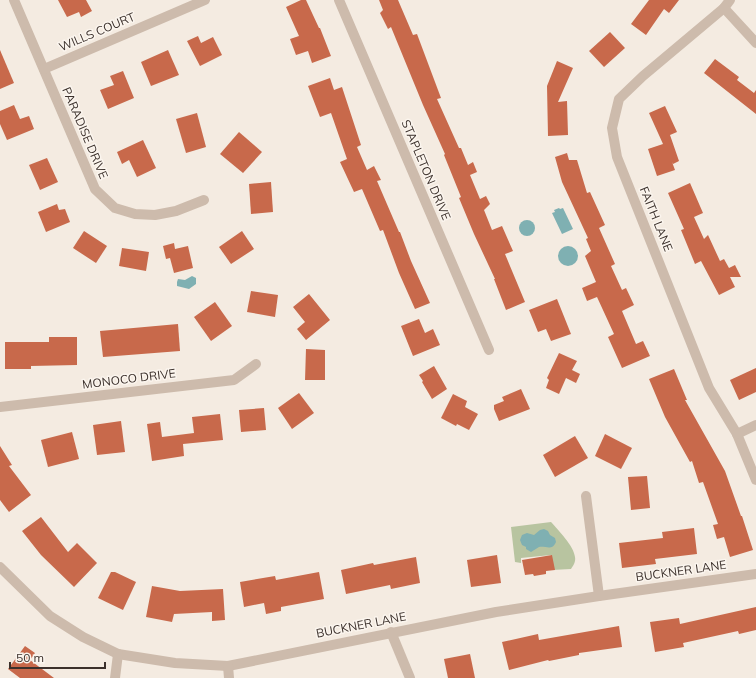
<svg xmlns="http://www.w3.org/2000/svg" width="756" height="678" viewBox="0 0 756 678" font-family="Mulish,sans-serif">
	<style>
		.green { fill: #b8c4a0 }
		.water { fill: #7fb0b2 }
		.building { fill: #c8694b }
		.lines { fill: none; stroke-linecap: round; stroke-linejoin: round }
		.minor { stroke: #cdbbac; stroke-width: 10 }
		.labels { text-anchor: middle; stroke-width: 3; stroke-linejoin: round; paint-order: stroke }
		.street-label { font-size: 12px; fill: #3b302b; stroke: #fbf5ee }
	</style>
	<rect width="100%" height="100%" fill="#f4ebe1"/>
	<path class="green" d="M551 522C558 530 574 546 575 557 576 562 573 566 571 569L552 570 551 555 521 558V563L515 562 511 527Z"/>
	<g class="water">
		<polygon points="559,208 560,209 563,208 573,229 562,234 552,213 555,212 554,210"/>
		<circle cx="527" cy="228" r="8"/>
		<circle cx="568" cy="256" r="10"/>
		<polygon points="192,276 196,278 196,284 189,289 177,286 177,282 178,279 185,280"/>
		<path d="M544 529 548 531 550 535 555 538 556 542C552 551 547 546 539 547L531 552 526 549V547L522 545 520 540 522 535 527 533 534 535 540 530Z"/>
	</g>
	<g class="building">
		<polygon points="58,0 86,0 92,11 81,17 79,12 67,17"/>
		<polygon points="301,0 306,0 319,28 320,28 331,56 312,63 308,51 296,55 290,39 299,36 286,7"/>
		<polygon points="379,0 398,0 413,35 417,34 441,98 437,99 459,148 461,148 468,165 473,162 477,172 470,175 480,199 486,196 490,204 484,210 492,230 502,226 513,251 505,254 525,302 506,310 494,279 495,279 474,234 459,198 461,197 444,155 445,154 423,105 391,27 388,29 380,13 383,10"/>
		<polygon points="649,0 679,0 669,13 664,9 646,35 631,24"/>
		<polygon points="610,32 625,48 604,67 589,51"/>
		<polygon points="198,36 201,43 213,37 222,55 200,66 187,41"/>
		<polygon points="0,50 14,83 0,89"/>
		<polygon points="168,50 179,75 151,86 141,62"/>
		<polygon points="715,59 739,77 737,80 754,93 756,90 756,114 704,73"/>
		<polygon points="557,61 573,68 558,102 567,101 568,135 548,136 547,86"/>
		<polygon points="123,71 134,98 108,109 100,90 114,85 110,76"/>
		<polygon points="330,78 334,90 342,87 361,145 357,147 367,170 374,166 381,180 377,181 399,232 400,232 411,261 430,303 415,309 399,273 383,230 380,231 362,189 354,192 340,162 347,159 331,113 320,117 308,86"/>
		<polygon points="14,105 20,119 29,116 34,129 7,140 0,124 0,111"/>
		<polygon points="665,106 677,132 670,135 679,161 673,164 672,162 675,170 657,176 648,149 663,144 649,113"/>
		<polygon points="197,113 206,147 186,153 176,119"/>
		<polygon points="239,132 262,152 243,173 220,154"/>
		<polygon points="143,140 156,168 137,177 129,160 122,164 117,152"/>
		<polygon points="567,153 569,160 577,160 587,193 590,192 605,225 599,228 615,264 611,266 622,290 626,288 634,305 622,311 636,344 643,341 650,356 622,368 608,337 614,334 597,297 587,301 582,288 596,282 585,256 591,251 586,239 588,238 562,182 555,157"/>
		<polygon points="47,158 58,182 40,190 29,165"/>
		<polygon points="271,182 273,212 251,214 249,184"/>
		<polygon points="690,183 703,213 694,217 704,239 708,235 720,261 724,259 729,268 735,265 741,277 730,277 735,287 719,295 701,261 695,264 681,230 684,229 668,193"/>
		<polygon points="57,204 59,210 65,209 70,222 46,232 38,212"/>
		<polygon points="84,231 107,246 96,263 73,248"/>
		<polygon points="242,231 254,249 231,264 219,247"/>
		<polygon points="174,243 175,249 188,246 193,268 174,273 170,258 166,259 163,246"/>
		<polygon points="122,248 149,252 146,271 119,266"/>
		<polygon points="251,291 278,295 275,317 247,312"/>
		<polygon points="309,294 330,320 306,340 297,329 305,322 293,307"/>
		<polygon points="557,299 571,334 551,341 546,329 538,332 529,310"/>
		<polygon points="215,302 232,326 211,341 194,317"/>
		<polygon points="419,319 425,333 433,329 440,345 413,356 401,326"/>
		<polygon points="178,324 180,351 103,357 100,331"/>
		<polygon points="49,337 77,337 77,365 31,366 31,369 5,369 5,342 49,342"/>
		<polygon points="306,349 325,350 325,380 305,380"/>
		<polygon points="559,353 577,361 572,370 580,374 576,383 566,378 559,394 546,388 549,380 547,378"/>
		<polygon points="434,366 447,389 432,399 422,382 423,381 419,375"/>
		<polygon points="756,368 756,392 739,400 730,380"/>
		<polygon points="674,369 687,400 685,400 725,471 741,516 742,516 753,550 730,557 724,537 717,539 713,525 718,524 703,482 699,483 692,461 690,462 665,417 649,379"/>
		<polygon points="521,389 530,409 499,421 494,409 494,405 504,401 502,397"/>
		<polygon points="299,393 314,413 292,429 278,408"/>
		<polygon points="453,394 467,401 465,407 478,414 469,430 457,424 456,426 441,418"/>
		<polygon points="264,408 266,430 241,432 239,410"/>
		<polygon points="220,414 223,440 183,444 184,456 152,461 147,424 160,422 162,437 194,433 192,417"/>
		<polygon points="121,421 125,452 97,455 93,425"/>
		<polygon points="72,432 79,459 48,467 41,440"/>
		<polygon points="605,434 632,448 621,469 595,456"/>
		<polygon points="575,436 588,458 555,477 543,455"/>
		<polygon points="0,446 12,465 9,466 31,495 9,512 0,500"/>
		<polygon points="647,476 650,508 631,510 628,477"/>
		<polygon points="41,517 68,552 77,543 97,563 74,587 41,555 22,531"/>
		<polygon points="694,528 697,554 655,559 656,564 622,568 619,543 663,538 662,532"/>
		<polygon points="497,555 501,583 471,587 467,560"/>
		<polygon points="552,555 555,570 546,571 546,574 534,576 533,574 525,575 522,560"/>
		<polygon points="416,557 420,583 391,589 390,585 346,594 341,570 373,563 374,565"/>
		<polygon points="111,572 115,572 136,582 123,610 98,598"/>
		<polygon points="319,572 324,599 281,607 281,611 266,614 264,603 244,607 240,582 275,576 276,580"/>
		<polygon points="152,586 180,591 223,589 225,620 212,621 212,612 174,614 172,622 146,617"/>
		<polygon points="756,607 756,630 739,634 738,631 683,643 684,647 655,652 650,622 679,618 680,624"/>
		<polygon points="619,626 622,647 579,653 579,655 549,661 548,660 509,670 502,642 538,634 539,640"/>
		<polygon points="25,646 35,653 30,660 54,678 20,678 8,669"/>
		<polygon points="470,654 475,678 448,678 444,659"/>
	</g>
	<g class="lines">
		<g class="minor">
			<polyline points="14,0 95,189 115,208 135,214 155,215 176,211 204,200"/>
			<polyline points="339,0 489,350"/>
			<polyline points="730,0 724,8 643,76 619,99 612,128 617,157 709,388 737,434 756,480"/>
			<polyline points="724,8 756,43"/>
			<polyline points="44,69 205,0"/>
			<polyline points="0,407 234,380 256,364"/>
			<polyline points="737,434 756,425"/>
			<polyline points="586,496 599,596"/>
			<polyline points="0,567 50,616 83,637 118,654 175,663 228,666 496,612 599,596 756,574"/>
			<polyline points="391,632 410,678"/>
			<polyline points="228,666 229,678"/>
			<polyline points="115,678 118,654"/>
		</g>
	</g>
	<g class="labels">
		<g class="street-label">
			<text transform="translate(97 32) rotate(-23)" y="4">WILLS COURT</text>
			<text transform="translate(85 133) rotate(67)" y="4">PARADISE DRIVE</text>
			<text transform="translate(426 170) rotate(67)" y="4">STAPLETON DRIVE</text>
			<text transform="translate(656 219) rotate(68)" y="4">FAITH LANE</text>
			<text transform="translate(129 379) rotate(-7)" y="4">MONOCO DRIVE</text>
			<text transform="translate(681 571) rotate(-8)" y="4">BUCKNER LANE</text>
			<text transform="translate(361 625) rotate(-11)" y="4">BUCKNER LANE</text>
		</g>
	</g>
	<path d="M10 662v6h95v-6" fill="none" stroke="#3b302b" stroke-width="2"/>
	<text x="16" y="662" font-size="12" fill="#3b302b" stroke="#fbf5ee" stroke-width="3" paint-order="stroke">50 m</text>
</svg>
